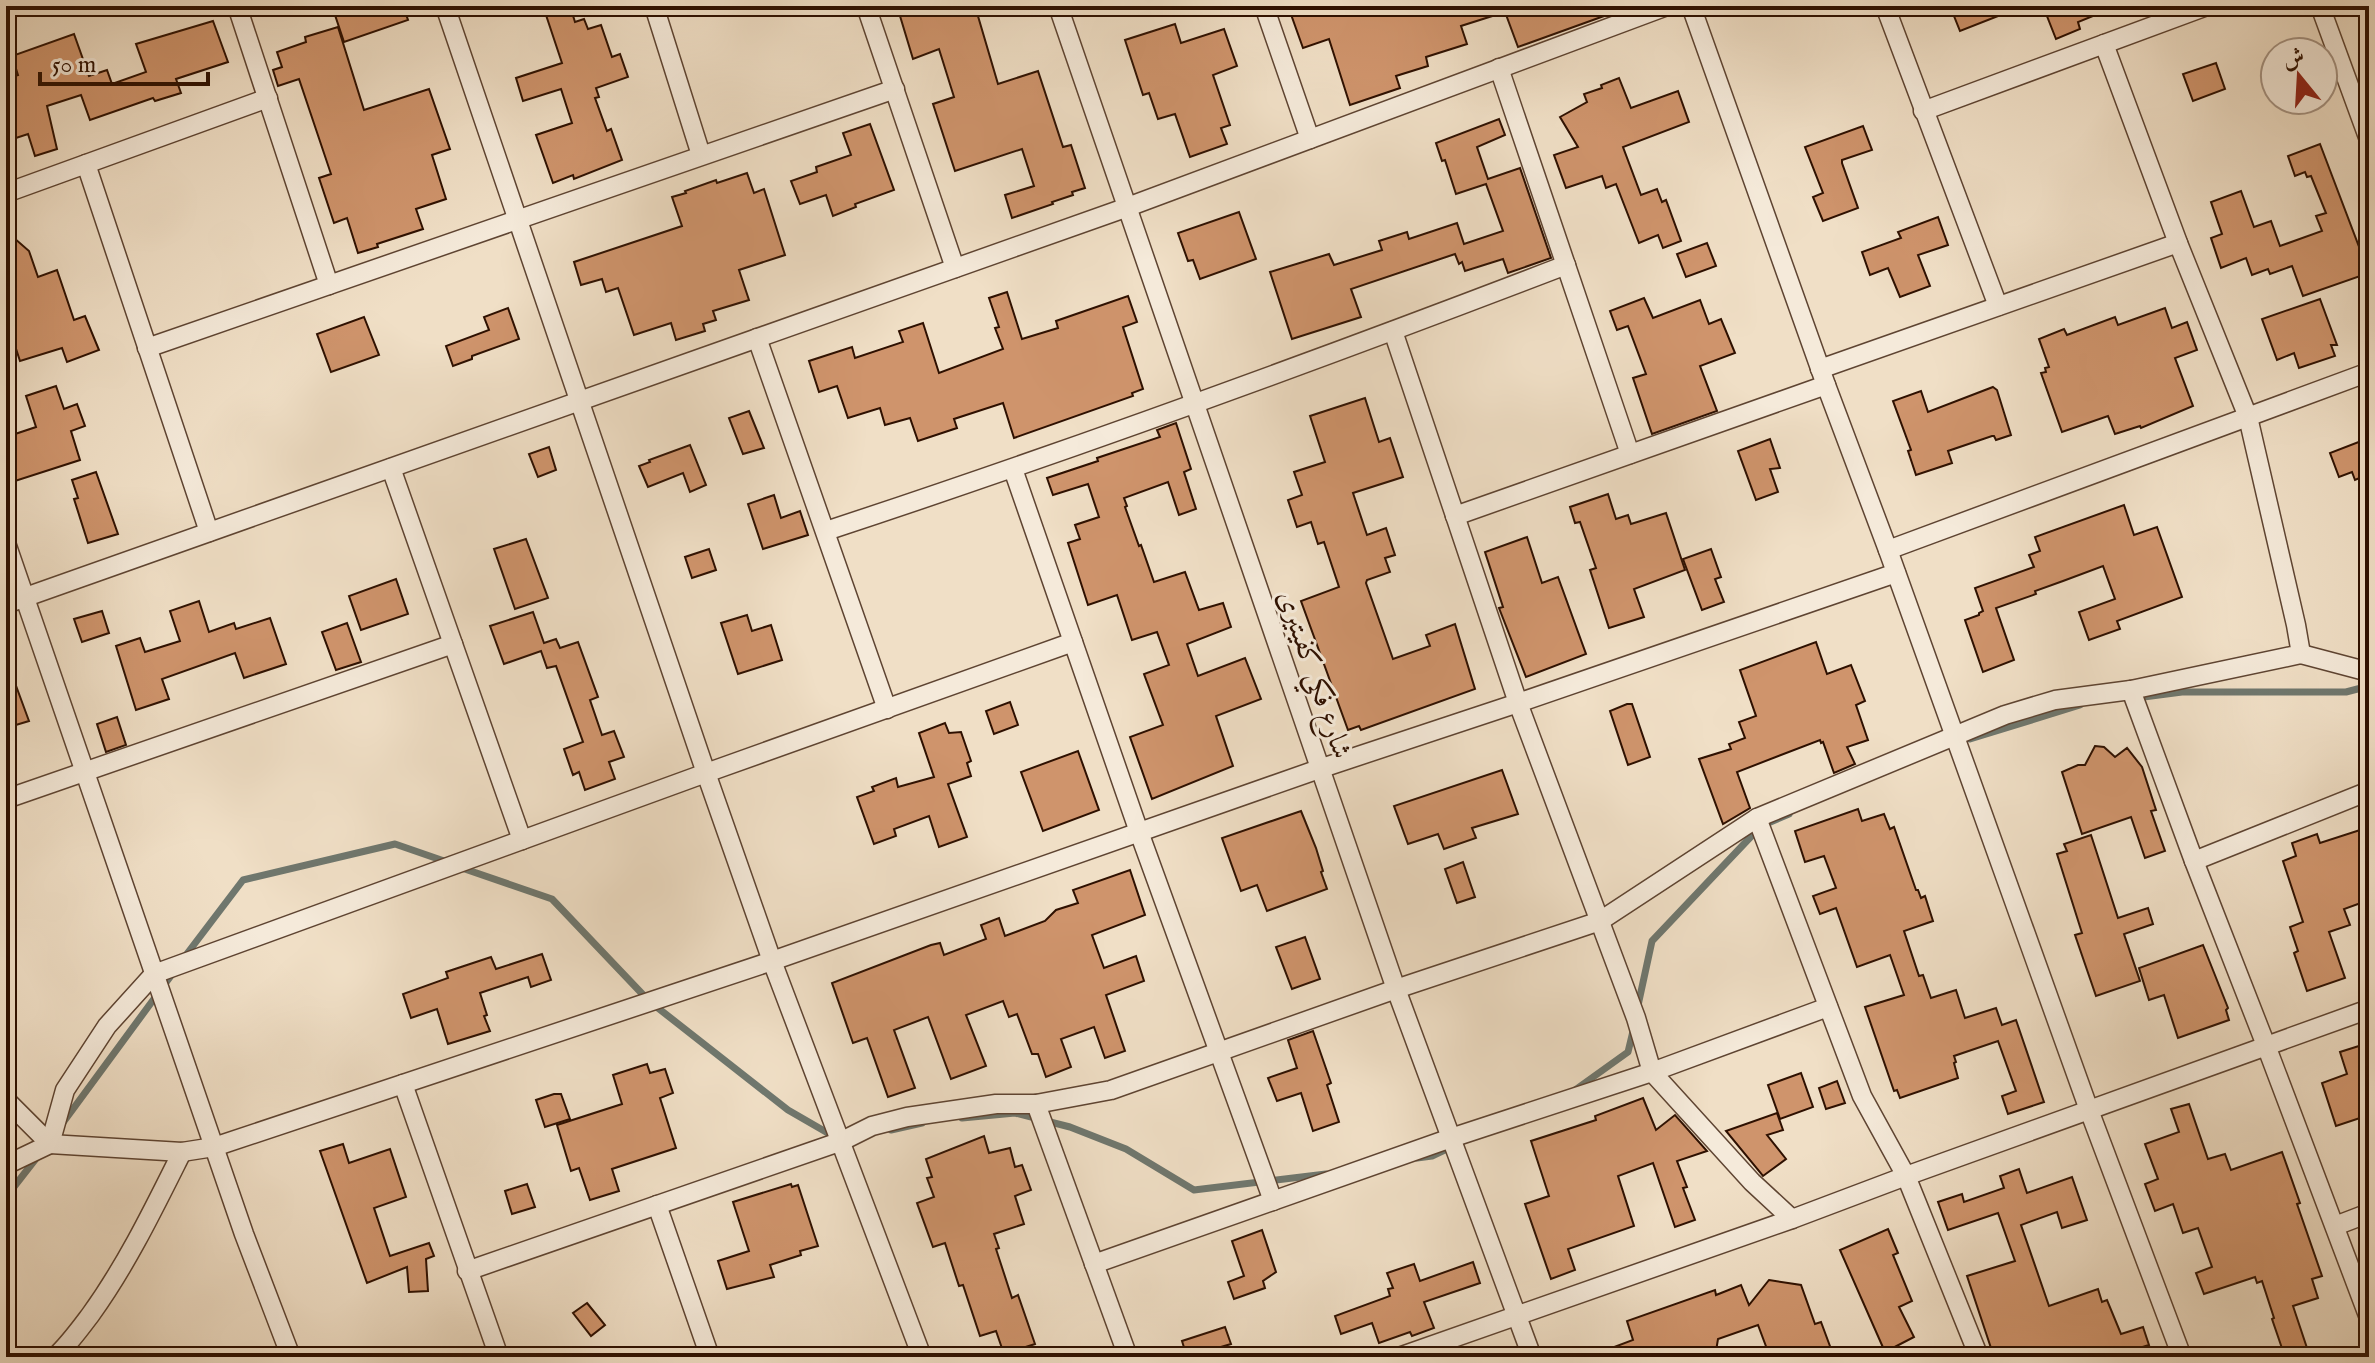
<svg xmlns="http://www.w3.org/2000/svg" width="2375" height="1363" viewBox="0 0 2375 1363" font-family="'IM FELL English',Amiri,serif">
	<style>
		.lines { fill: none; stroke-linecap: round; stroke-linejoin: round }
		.stream { stroke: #6f776e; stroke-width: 7 }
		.building { fill: #cf946c; stroke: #2e1000; stroke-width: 2 }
		.minor-casing { stroke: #5e4432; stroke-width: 21 }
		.minor { stroke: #f5eada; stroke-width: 18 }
		.labels { text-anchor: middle; stroke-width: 6; stroke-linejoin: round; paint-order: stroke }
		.street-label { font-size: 28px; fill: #2e1000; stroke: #f5eada }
	</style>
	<rect width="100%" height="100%" fill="#f0dfc6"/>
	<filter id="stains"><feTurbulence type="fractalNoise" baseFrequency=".0025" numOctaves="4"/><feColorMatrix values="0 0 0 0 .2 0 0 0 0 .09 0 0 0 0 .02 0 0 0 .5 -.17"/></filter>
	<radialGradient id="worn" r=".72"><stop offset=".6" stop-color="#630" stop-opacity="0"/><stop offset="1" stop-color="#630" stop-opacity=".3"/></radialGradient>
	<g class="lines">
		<g class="stream">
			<polyline points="2136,698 2182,692 2346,692 2369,686"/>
			<polyline points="1970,739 2080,705"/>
			<polyline points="459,867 552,899 649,1001 788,1110 833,1136"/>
			<polyline points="183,959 243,880 395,844 447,862"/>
			<polyline points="1637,1010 1652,941 1761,826 1789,814"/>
			<polyline points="1575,1090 1628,1052 1634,1027"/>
			<polyline points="962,1118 1015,1113 1070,1127 1126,1149 1194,1190 1326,1174"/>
			<polyline points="62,1124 173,973"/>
			<polyline points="891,1130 922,1123"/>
			<polyline points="1417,1158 1432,1156 1451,1147"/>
			<polyline points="6,1197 38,1156"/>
		</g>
	</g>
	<g class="building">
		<polygon points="332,6 403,6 408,20 344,42"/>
		<polygon points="543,6 570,6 575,22 584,19 588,29 601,25 612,57 620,54 628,77 596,88 599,97 595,98 607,131 611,129 622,160 574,179 573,175 553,183 536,135 572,123 561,89 523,101 516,78 562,63"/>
		<polygon points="897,6 975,6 998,84 1038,71 1063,147 1071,145 1085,188 1072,192 1073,195 1052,202 1053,204 1012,218 1005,195 1034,186 1022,149 955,171 933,104 954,97 939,49 913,59"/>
		<polygon points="1288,6 1629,6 1629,7 1518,47 1505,12 1461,26 1467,44 1426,57 1428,66 1396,76 1400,88 1350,105 1329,39 1303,48"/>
		<polygon points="1950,6 2021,6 2021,7 1960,31"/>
		<polygon points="2043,6 2115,6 2115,7 2078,22 2080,29 2056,39"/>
		<polygon points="213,21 228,62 176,79 181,93 155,101 153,98 90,120 81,95 47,106 57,149 35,156 28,134 16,138 6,107 6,95 13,93 8,78 18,75 12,56 74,34 89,76 107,70 112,84 146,72 136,44"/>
		<polygon points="1175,24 1181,43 1224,29 1237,66 1213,75 1230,125 1221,128 1227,144 1190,157 1175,114 1158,119 1149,93 1143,95 1125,40"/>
		<polygon points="338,27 364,110 429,89 450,149 432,155 446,199 416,209 423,229 377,244 378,247 358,253 347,218 334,223 319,178 331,174 299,79 278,86 273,70 282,67 277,52 306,42 305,37"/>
		<polygon points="2216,63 2225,89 2193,101 2183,74"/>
		<polygon points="1619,78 1631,108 1678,91 1689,122 1623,147 1641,195 1657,189 1662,202 1666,200 1681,241 1663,248 1658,235 1639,243 1616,184 1606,188 1602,176 1566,188 1554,155 1578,147 1560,117 1587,102 1584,94 1602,88 1601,85"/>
		<polygon points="1499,119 1505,135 1477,147 1488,179 1520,168 1551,258 1508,273 1503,259 1465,271 1462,262 1459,264 1455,254 1351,289 1361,317 1292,339 1270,272 1329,254 1334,265 1382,250 1379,241 1407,232 1409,239 1457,223 1464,244 1503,231 1486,184 1456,194 1445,160 1442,161 1436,143"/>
		<polygon points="870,124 894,190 855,204 856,207 833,216 826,195 800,204 791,181 817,172 816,167 851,155 843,133"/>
		<polygon points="1863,126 1872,150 1842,160 1842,163 1858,208 1823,221 1813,197 1823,193 1805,147"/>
		<polygon points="2320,144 2369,273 2303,296 2292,266 2270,274 2268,269 2252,275 2246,258 2221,268 2211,238 2222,234 2211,202 2241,191 2254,227 2271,221 2280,246 2322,231 2316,216 2326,213 2311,176 2307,177 2305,172 2295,176 2288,156"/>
		<polygon points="747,173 754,193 764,189 785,255 739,270 749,300 713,311 716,320 703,324 705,331 676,340 671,323 634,335 618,288 606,292 602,279 581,285 574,262 682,226 672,197 686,193 685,191 716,180 717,183"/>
		<polygon points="1239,212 1256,259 1200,279 1193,260 1188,261 1178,233"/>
		<polygon points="1938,217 1948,245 1918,255 1930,286 1900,297 1888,268 1870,275 1862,252 1901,238 1898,232"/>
		<polygon points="6,231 29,251 38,277 57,270 74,320 85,316 99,350 67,362 62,348 20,361 6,318"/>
		<polygon points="1707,243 1716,266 1686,277 1677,254"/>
		<polygon points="1007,292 1022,339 1058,328 1056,321 1128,296 1137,322 1123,327 1143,389 1132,393 1133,396 1014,438 1003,403 954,419 957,428 918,441 910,418 885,425 880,408 848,418 837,386 819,392 809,361 852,347 855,358 903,342 899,331 923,323 939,373 1003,349 995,328 999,327 989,298"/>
		<polygon points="1644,298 1653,318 1700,300 1709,324 1721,319 1735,353 1700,366 1717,411 1652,434 1633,378 1646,374 1628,326 1617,330 1610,311"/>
		<polygon points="2320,299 2337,345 2331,345 2335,356 2299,368 2294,353 2277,360 2262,319"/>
		<polygon points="508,308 519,339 472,356 472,359 453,366 446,346 489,330 484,317"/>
		<polygon points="2165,308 2172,328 2187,322 2197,350 2175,358 2193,406 2141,428 2140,426 2115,434 2108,416 2062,432 2041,373 2046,372 2045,368 2049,367 2039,339 2064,329 2067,335 2115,317 2118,325"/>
		<polygon points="364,317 379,355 331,372 317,334"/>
		<polygon points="56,386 64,409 77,404 85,426 71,431 80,460 15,481 6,449 6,437 36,427 26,396"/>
		<polygon points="1993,387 1997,390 2011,435 1996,440 1994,436 1992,436 1948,451 1952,463 1916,475 1908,451 1911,450 1893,401 1921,391 1928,412"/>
		<polygon points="1365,398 1379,442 1390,438 1403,477 1353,493 1367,535 1386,528 1395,555 1385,558 1390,572 1367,580 1366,583 1393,659 1430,646 1426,635 1455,624 1475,689 1361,730 1359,726 1348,730 1301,601 1339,587 1324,542 1318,544 1311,522 1297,527 1288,500 1302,495 1294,472 1325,462 1310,416"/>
		<polygon points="749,411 764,448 743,454 729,418"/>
		<polygon points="1176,423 1191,469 1184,472 1196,509 1179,515 1168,482 1124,498 1127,506 1125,507 1139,546 1141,545 1154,582 1185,572 1199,610 1223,603 1231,627 1187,644 1198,676 1245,658 1261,699 1216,716 1233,766 1152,799 1130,737 1163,725 1144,674 1169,665 1157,632 1132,640 1117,595 1088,605 1068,543 1080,539 1075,525 1099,517 1088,484 1053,495 1047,478 1098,461 1097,458 1160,437 1157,430"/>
		<polygon points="2369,438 2369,474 2355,480 2352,472 2339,477 2330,453"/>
		<polygon points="1770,439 1780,468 1770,469 1778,492 1756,500 1738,451"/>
		<polygon points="690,445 706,485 690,492 683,473 648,487 639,466 650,462 649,460"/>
		<polygon points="549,447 556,470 538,477 529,454"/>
		<polygon points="96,472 118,534 88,543 74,499 78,498 72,480"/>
		<polygon points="1608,494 1616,519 1628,515 1631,524 1666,513 1685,570 1634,589 1644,617 1609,628 1590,570 1596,568 1580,522 1575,523 1570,507"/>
		<polygon points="774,495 781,518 800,511 808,535 763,549 748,504"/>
		<polygon points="2124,505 2134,535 2157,527 2182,597 2117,621 2120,629 2089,640 2079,612 2115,599 2103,566 2063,581 2035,591 2036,594 1996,608 2014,660 1983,672 1965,620 1979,615 1979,613 1983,611 1975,588 2034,567 2029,555 2040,551 2035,537"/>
		<polygon points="1527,537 1542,583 1558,577 1586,654 1526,677 1499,608 1503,607 1485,552"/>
		<polygon points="526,539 548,598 515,609 494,549"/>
		<polygon points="709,549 716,570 692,578 685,557"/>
		<polygon points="1711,549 1721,577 1715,579 1724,602 1702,610 1683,559"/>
		<polygon points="396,579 408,614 361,630 349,596"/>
		<polygon points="199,601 209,632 234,623 236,629 270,618 286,664 244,678 235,653 162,679 169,699 136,710 116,646 140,638 145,652 180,641 170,611"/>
		<polygon points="102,611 109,633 82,642 74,619"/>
		<polygon points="533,612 544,643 556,639 560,648 578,642 598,697 590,700 602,735 614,731 624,757 609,762 615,779 585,790 579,772 573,775 564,749 583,742 556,666 547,668 541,651 504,664 490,626"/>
		<polygon points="747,615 752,631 771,625 782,660 738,674 721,623"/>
		<polygon points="347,623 361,662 336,670 322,632"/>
		<polygon points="1816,642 1827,674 1851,665 1865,701 1856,705 1868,740 1847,747 1855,764 1834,773 1823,742 1821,743 1820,740 1737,772 1750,808 1723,824 1699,759 1731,749 1729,744 1745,738 1739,722 1756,716 1740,670"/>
		<polygon points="6,664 8,664 29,721 6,728"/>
		<polygon points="1010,702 1018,725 994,734 986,711"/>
		<polygon points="1627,704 1632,704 1650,757 1628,765 1610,711"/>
		<polygon points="117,717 126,745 106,752 97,724"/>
		<polygon points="945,723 949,733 961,732 971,761 967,763 971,776 948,784 967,837 939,847 929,816 894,829 896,836 874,844 857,797 874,791 872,787 896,778 898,787 934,777 919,733"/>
		<polygon points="2095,746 2104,747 2115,757 2127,748 2142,767 2156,810 2151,811 2165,851 2145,858 2131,817 2082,834 2062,772 2078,765 2085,765"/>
		<polygon points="1078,751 1099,810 1043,831 1021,772"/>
		<polygon points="1502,770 1518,814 1472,828 1476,838 1444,849 1438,834 1408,844 1394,806"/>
		<polygon points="1858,809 1862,821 1884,814 1890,829 1894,827 1916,890 1918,890 1921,898 1925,896 1933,921 1904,931 1919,976 1923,975 1931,998 1956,990 1965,1018 1996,1008 2002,1025 2016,1020 2044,1102 2008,1114 2002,1096 2016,1091 1998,1041 1954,1056 1956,1062 1954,1063 1958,1078 1900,1098 1897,1090 1894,1091 1865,1007 1904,995 1890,955 1857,967 1836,908 1820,914 1813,896 1836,888 1824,856 1805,862 1795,831"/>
		<polygon points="1301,811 1316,848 1323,871 1321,872 1327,889 1267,911 1257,885 1241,891 1222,838"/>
		<polygon points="2360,830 2369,857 2369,900 2344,909 2350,925 2329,932 2345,978 2307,991 2294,953 2298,951 2290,927 2303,922 2283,861 2296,856 2292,843 2317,834 2320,843"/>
		<polygon points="2091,835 2118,918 2148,908 2153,924 2124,934 2140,981 2096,996 2075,935 2082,933 2057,854 2067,851 2064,844"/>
		<polygon points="1463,862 1475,897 1457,903 1445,869"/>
		<polygon points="1130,870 1145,915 1092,935 1104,968 1136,956 1144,981 1106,995 1125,1051 1105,1058 1094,1027 1061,1039 1071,1067 1046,1077 1038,1054 1032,1054 1017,1014 1009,1017 1003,1001 966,1015 986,1066 951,1079 928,1017 894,1030 915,1088 888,1097 867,1038 853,1043 832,983 931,945 940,943 944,955 986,939 981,925 999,918 1005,936 1045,921 1056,910 1078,903 1073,890"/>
		<polygon points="1305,937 1320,979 1292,989 1276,947"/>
		<polygon points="2203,945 2228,1008 2226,1010 2229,1020 2178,1038 2164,995 2149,1000 2139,968"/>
		<polygon points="542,954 551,980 531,987 528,977 480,993 487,1015 484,1016 490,1031 448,1044 437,1009 411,1018 403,994 448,978 446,972 491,957 496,969"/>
		<polygon points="1313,1031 1331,1083 1327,1085 1339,1122 1313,1131 1301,1093 1277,1101 1268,1078 1297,1068 1288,1040"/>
		<polygon points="2362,1045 2369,1064 2369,1115 2336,1126 2322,1083 2347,1074 2340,1052"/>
		<polygon points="647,1064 650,1073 665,1069 673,1093 660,1098 676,1148 612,1169 619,1191 590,1200 579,1168 571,1171 557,1125 622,1104 613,1075"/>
		<polygon points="1801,1073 1813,1107 1780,1119 1768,1085"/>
		<polygon points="1837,1081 1845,1103 1826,1109 1819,1088"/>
		<polygon points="554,1094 561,1094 570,1119 545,1127 536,1100"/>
		<polygon points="1643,1098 1656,1130 1675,1115 1707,1151 1677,1161 1687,1187 1683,1188 1695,1220 1675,1227 1653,1163 1618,1176 1634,1226 1568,1249 1575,1270 1551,1279 1525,1204 1549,1196 1531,1141 1596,1120 1595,1116"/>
		<polygon points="2189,1104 2208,1159 2225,1154 2231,1170 2282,1152 2300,1203 2297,1204 2322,1276 2312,1279 2318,1298 2293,1306 2310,1357 2285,1357 2272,1319 2274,1318 2262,1281 2257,1283 2255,1277 2204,1294 2196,1273 2212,1267 2198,1228 2183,1233 2173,1204 2155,1211 2145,1184 2158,1179 2145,1144 2179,1132 2171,1109"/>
		<polygon points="1777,1113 1783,1130 1767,1135 1786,1159 1763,1176 1726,1131"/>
		<polygon points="984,1136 989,1153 1010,1148 1015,1167 1022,1165 1031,1190 1015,1196 1024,1224 994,1234 999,1248 996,1249 1012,1298 1018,1295 1035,1344 1004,1354 996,1331 980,1336 963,1285 959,1286 945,1243 933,1247 917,1203 934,1197 927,1178 932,1177 926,1159"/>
		<polygon points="343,1144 349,1163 390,1149 406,1197 374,1208 390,1256 429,1243 434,1256 426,1259 428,1291 409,1292 407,1267 367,1283 320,1151"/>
		<polygon points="2019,1169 2027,1193 2072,1177 2087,1220 2062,1228 2057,1212 2021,1225 2049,1306 2098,1289 2102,1302 2107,1300 2121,1334 2143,1327 2149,1345 2110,1357 1994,1357 1967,1276 2015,1261 1998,1213 1948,1230 1938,1202 1962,1194 1964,1202 2004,1188 2000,1176"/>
		<polygon points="527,1184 535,1207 512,1214 505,1191"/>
		<polygon points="791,1184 792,1187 798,1185 818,1246 800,1251 801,1255 770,1265 774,1277 727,1289 718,1261 749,1251 733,1202"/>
		<polygon points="1888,1229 1898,1253 1893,1255 1912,1301 1899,1307 1914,1337 1885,1352 1840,1250"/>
		<polygon points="1262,1230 1276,1272 1263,1281 1265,1288 1234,1299 1228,1282 1244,1276 1232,1241"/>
		<polygon points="1473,1262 1480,1283 1424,1302 1434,1328 1412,1336 1410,1332 1379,1343 1372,1323 1341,1334 1335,1316 1390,1296 1388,1289 1393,1288 1387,1273 1414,1264 1420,1281"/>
		<polygon points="1769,1280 1801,1285 1815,1324 1821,1322 1834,1357 1770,1357 1758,1325 1718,1339 1715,1357 1593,1357 1593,1355 1633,1340 1627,1321 1715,1290 1716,1295 1741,1285 1749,1305"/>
		<polygon points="587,1303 605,1325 591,1336 573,1313"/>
		<polygon points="1225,1327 1231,1344 1187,1357 1182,1341"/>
	</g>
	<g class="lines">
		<g class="minor-casing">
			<g id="minor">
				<polyline points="237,6 329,285"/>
				<polyline points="445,6 706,773 772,961 922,1357"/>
				<polyline points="654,6 701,155"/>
				<polyline points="866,6 955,268"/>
				<polyline points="1058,6 1396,989 1532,1357"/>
				<polyline points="1264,6 1310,139"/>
				<polyline points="1691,6 1826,385 1888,550 2089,1110 2182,1357"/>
				<polyline points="1885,6 1998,306"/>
				<polyline points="2320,6 2369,140"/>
				<polyline points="1499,68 1630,454"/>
				<polyline points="1923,111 2207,6"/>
				<polyline points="86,164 209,532"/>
				<polyline points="6,193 268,98"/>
				<polyline points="1393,331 1518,703 1636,1018 1652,1072 1752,1182 1792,1219"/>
				<polyline points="757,338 887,709"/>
				<polyline points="147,348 895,89"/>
				<polyline points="1820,369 2178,243"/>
				<polyline points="391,468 522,840"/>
				<polyline points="1013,469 1139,832 1273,1201"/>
				<polyline points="1455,516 1826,385"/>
				<path d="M826 531C1075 449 1321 359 1566 265"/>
				<polyline points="6,543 244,1234 291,1357"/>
				<polyline points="1888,550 2369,372"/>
				<polyline points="6,604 1125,208 1667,6"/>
				<polyline points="2301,654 2369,672"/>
				<polyline points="2131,690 2194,861 2267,1048 2369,1318"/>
				<polyline points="6,799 453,644"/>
				<polyline points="1757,818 1862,1096 1906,1176 1979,1357"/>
				<polyline points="2194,861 2369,791"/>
				<polyline points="403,1084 499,1357"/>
				<polyline points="6,1100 50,1144 182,1152 214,1147 772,961 1319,769 1518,703 1896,573"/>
				<polyline points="1036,1104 1128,1357"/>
				<polyline points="6,1165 50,1144 65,1090 107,1026 154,974 706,773 1073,642"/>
				<polyline points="657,1205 710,1357"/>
				<polyline points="2335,1226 2369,1213"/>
				<polyline points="1094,1264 1451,1138 1652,1072 1828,1007"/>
				<polyline points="467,1271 842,1141 872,1126 907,1117 996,1104 1036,1104 1111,1090 1396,989 1600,921 1757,818 2005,715 2055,700 2131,690 2301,654 2296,625 2248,417 2178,243 2104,44"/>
				<path d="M55 1357C69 1344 79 1330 91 1314 127 1264 154 1208 182 1152"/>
				<polyline points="1399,1357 1792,1219 1906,1176 2369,1009"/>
			</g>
		</g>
		<use href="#minor" class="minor"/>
	</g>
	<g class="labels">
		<g class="street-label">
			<text transform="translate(1316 674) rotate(71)" y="10">شارع فكي كفيتيرى</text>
		</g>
	</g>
	<rect width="2375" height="1363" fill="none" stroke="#f0dfc6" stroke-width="32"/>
	<rect x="8" y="8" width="2359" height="1347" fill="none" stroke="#2e1000" stroke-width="4"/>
	<rect x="16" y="16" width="2343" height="1331" fill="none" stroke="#2e1000" stroke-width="2"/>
	<g transform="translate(2299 76) rotate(342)"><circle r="38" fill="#f5eada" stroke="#a59383" stroke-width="2"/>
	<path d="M0-6L14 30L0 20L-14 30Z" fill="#8f2418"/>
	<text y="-12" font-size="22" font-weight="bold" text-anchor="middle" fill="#2e1000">ش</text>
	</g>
	<path d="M40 72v12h168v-12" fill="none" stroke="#2e1000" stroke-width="4"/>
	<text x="52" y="72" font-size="24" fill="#2e1000" stroke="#f5eada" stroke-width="6" paint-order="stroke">50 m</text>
	<rect width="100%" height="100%" filter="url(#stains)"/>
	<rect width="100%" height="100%" fill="url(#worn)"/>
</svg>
